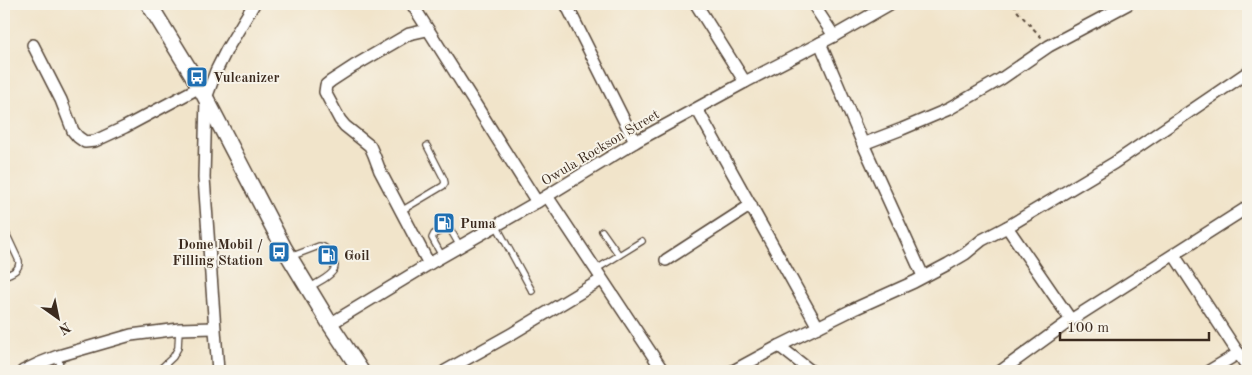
<svg xmlns="http://www.w3.org/2000/svg" width="1252" height="375" viewBox="0 0 1252 375" font-family="'Old Standard TT',serif">
	<style>
		.lines { fill: none; stroke-linecap: round; stroke-linejoin: round }
		.service-casing { stroke: #564638; stroke-width: 8 }
		.minor-casing { stroke: #564638; stroke-width: 14 }
		.secondary-casing { stroke: #564638; stroke-width: 18 }
		.path { stroke: #564638; stroke-width: 2; stroke-dasharray: 4 4; stroke-linecap: butt }
		.service { stroke: #fff; stroke-width: 5.5 }
		.minor { stroke: #fff; stroke-width: 11 }
		.secondary { stroke: #fff; stroke-width: 15 }
		.labels { text-anchor: middle; stroke-width: 4; stroke-linejoin: round; paint-order: stroke }
		.poi-label { font-size: 14px; font-weight: bold; fill: #3b2a1e; stroke: #f7f3e8; text-anchor: start }
		.street-label { font-size: 14px; fill: #3b2a1e; stroke: #f7f3e8 }
	</style>
	<rect width="100%" height="100%" fill="#f7f3e8"/>
	<filter id="ink" filterUnits="userSpaceOnUse"><feTurbulence type="fractalNoise" baseFrequency=".02" numOctaves="2"/><feDisplacementMap in="SourceGraphic" scale="10" xChannelSelector="R" yChannelSelector="G"/><feConvolveMatrix kernelMatrix="1 2 1 2 8 2 1 2 1" color-interpolation-filters="sRGB"/></filter>
	<filter id="wash" filterUnits="userSpaceOnUse"><feTurbulence type="fractalNoise" baseFrequency=".0096" numOctaves="4" result="noise"/><feDisplacementMap in="SourceGraphic" scale="20" xChannelSelector="R" yChannelSelector="G"/><feGaussianBlur stdDeviation="1.12" result="paint"/><feColorMatrix in="noise" values="0 0 0 0 0 0 0 0 0 0 0 0 0 0 0 0 0 1.4 0 .05"/><feComposite in="paint" operator="in"/></filter>
	<g filter="url(#wash)">
		<rect width="100%" height="100%" fill="#f1e4ca"/>
	</g>
	<g filter="url(#ink)">
		<g class="lines">
			<g class="service-casing">
				<g id="service">
					<polyline points="401,211 443,186 445,183 444,179 427,146"/>
					<polyline points="496,225 532,291"/>
					<path d="M4 229 19 261C20 271 11 273 4 276"/>
					<polyline points="602,231 619,255"/>
					<polyline points="442,256 432,238 434,234 447,228 450,229 460,246"/>
					<path d="M290 257 319 246C326 246 327 250 330 255 332 258 335 262 335 266 335 275 315 284 308 288"/>
					<polyline points="595,270 642,241"/>
					<polyline points="58,356 61,371"/>
					<polyline points="158,371 173,357 178,348 179,329"/>
				</g>
			</g>
			<g class="minor-casing">
				<g id="minor">
					<polyline points="412,4 537,202"/>
					<polyline points="566,4 635,142"/>
					<polyline points="696,4 745,82"/>
					<polyline points="813,4 834,36"/>
					<polyline points="427,30 409,34 354,66 331,81 326,85 325,92 340,120 345,126 370,146 374,155 380,171 429,264"/>
					<polyline points="820,43 863,144 923,276"/>
					<polyline points="33,45 61,100 73,131 78,137 85,142 95,141 125,127 200,87"/>
					<polyline points="697,109 818,327"/>
					<polyline points="863,144 902,129 949,109 1001,79 1049,46 1128,4"/>
					<polyline points="547,196 663,371"/>
					<polyline points="1007,227 1071,320"/>
					<polyline points="1174,255 1248,368"/>
					<polyline points="666,260 751,205"/>
					<polyline points="330,324 429,264 537,202 635,142 745,82 834,36 890,4"/>
					<polyline points="779,346 811,371"/>
					<polyline points="23,371 40,363 58,356 131,335 179,329 214,328"/>
					<polyline points="218,371 204,178 206,98 216,71 227,49 254,4"/>
					<polyline points="445,371 513,333 601,280"/>
					<polyline points="733,371 779,346 854,309 914,282 948,264 965,254 982,240 1007,227 1114,163 1248,72"/>
					<polyline points="1001,371 1071,320 1248,207"/>
					<polyline points="1209,371 1239,353"/>
				</g>
			</g>
			<g class="secondary-casing">
				<polyline id="secondary" points="149,4 200,87 284,248 330,324 361,371"/>
			</g>
			<polyline class="path" points="1013,4 1018,12 1042,38"/>
			<use href="#service" class="service"/>
			<use href="#minor" class="minor"/>
			<use href="#secondary" class="secondary"/>
		</g>
	</g>
	<defs>
		<g id="bus-square" transform="scale(1.125)"><rect x="-9" y="-9" width="18" height="18" rx="4" fill="#1f6fb2" stroke="#f7f3e8"/><path d="M-5-6H5V4H4V6H2V4H-2V6H-4V4H-5ZM-3.5-4V0h7V-4ZM-3.5 1.2v1.5H-2V1.2ZM2 1.2v1.5H3.5V1.2Z" fill="#fff"/></g>
		<g id="fuel-square" transform="scale(1.125)"><rect x="-9" y="-9" width="18" height="18" rx="4" fill="#1f6fb2" stroke="#f7f3e8"/><path d="M-5.5-6h7V0h2V4h1.3V-2.5L3-4.5l.8-.8L6-3V5H2.5V1h-1V6h-7ZM-4.2-4.7v3.2H.2V-4.7Z" fill="#fff"/></g>
	</defs>
	<g fill-rule="evenodd">
		<use href="#bus-square" x="197" y="77"/>
		<use href="#fuel-square" x="444" y="223"/>
		<use href="#bus-square" x="279" y="252"/>
		<use href="#fuel-square" x="328" y="255"/>
	</g>
	<g class="labels">
		<g class="poi-label">
			<text x="213" y="82">Vulcanizer</text>
			<text x="460" y="228">Puma</text>
			<text x="263" y="249" text-anchor="end">Dome Mobil /<tspan x="263" dy="16">Filling Station</tspan></text>
			<text x="344" y="260">Goil</text>
		</g>
		<g class="street-label">
			<text transform="translate(600 147) rotate(-31)" y="5">Owula Rockson Street</text>
		</g>
	</g>
	<rect width="1252" height="375" fill="none" stroke="#f7f3e8" stroke-width="20"/>
	<g transform="translate(58 318) rotate(147)" stroke="#f7f3e8" stroke-width="4" paint-order="stroke">
	<path d="M0-4L9 19L0 12L-9 19Z" fill="#3b2a1e"/>
	<text y="-8" font-size="14" font-weight="bold" text-anchor="middle" fill="#3b2a1e">N</text>
	</g>
	<path d="M1060 332v8h149v-8" fill="none" stroke="#3b2a1e" stroke-width="2.5"/>
	<text x="1067" y="332" font-size="15" fill="#3b2a1e" stroke="#f7f3e8" stroke-width="4" paint-order="stroke">100 m</text>
</svg>
